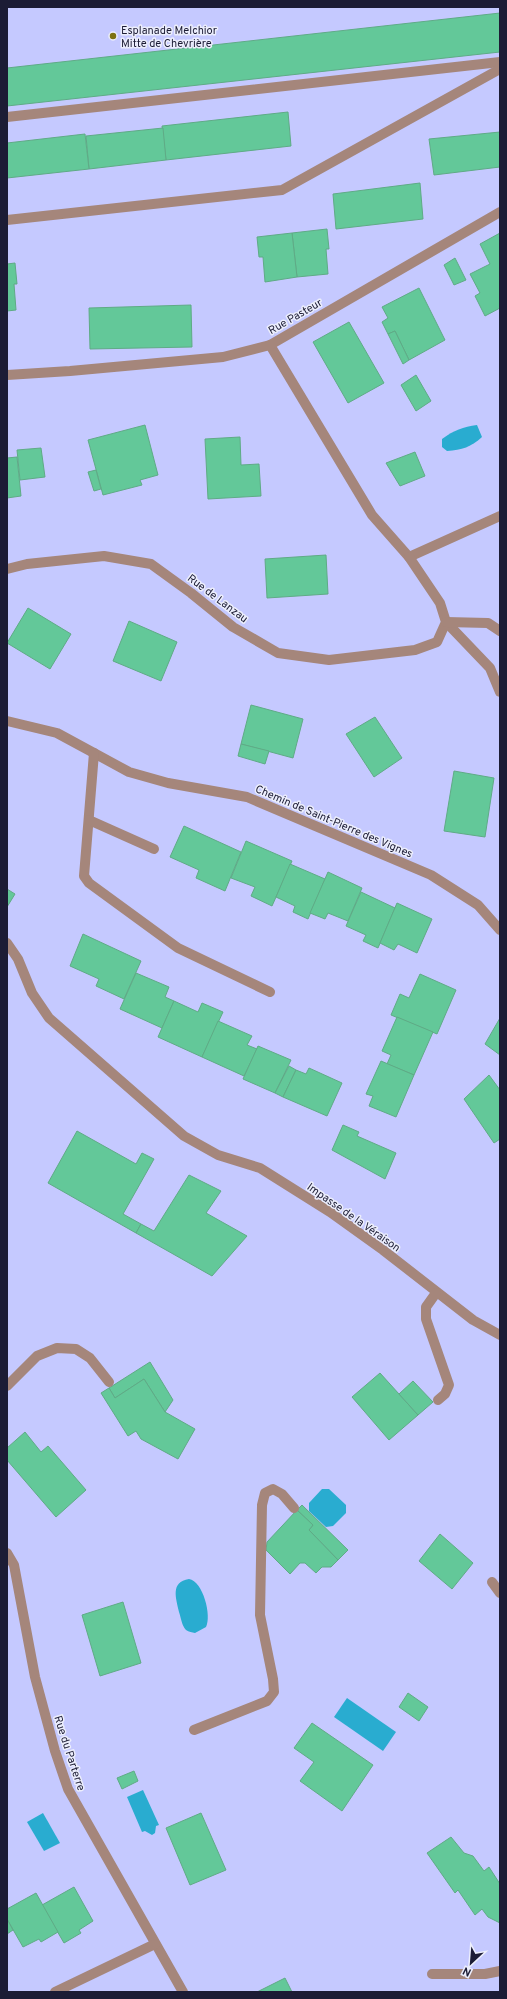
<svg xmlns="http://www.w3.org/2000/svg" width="507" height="1999" viewBox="0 0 507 1999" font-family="Overpass,sans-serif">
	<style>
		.water { fill: #29acd0 }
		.building { fill: #63c899; stroke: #5fab86 }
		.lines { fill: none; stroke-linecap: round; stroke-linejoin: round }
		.minor { stroke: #a5867b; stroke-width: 10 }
		.poi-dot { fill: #7d7111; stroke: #eceefc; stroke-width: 1.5 }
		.labels { text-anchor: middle; stroke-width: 3; stroke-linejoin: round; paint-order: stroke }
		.poi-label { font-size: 11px; fill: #1c1c35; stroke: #eceefc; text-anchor: start }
		.street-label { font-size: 11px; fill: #1c1c35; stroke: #eceefc }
	</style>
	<rect width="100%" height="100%" fill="#c5c9ff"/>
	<g class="water">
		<path d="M477 425 482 437C471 447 462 450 447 451L442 447V439C454 430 463 427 477 425Z"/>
		<polygon points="322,1489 329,1489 346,1505 346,1513 333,1526 326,1527 309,1511 309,1503"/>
		<path d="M189 1579C203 1581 212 1616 206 1627L195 1633C192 1632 189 1632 186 1630 182 1626 181 1618 179 1612 176 1598 170 1582 189 1579Z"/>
		<polygon points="347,1698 396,1732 383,1751 334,1717"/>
		<polygon points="143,1790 159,1825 156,1826 155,1833 152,1835 145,1831 142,1832 127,1797"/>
		<polygon points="43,1813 60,1843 44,1851 27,1822"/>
	</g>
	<g class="building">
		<polygon points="500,13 500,52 7,106 7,68"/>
		<polygon points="288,112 291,146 166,160 162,126"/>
		<polygon points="163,128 166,160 89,169 86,136"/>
		<polygon points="500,132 500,167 434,175 429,139"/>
		<polygon points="85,134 89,169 7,178 7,143"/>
		<polygon points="420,183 423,219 336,229 333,194"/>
		<polygon points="327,229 329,249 326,249 328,274 297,277 292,233"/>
		<polygon points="292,233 297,277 265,282 263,257 259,257 257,237"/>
		<polygon points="500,233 500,308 485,316 475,296 480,293 470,274 490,264 480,244"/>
		<polygon points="455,258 466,280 454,285 444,265"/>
		<polygon points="15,263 17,284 14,284 16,310 7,311 7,264"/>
		<polygon points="419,288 445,340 409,360 395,331 388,334 382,322 388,318 382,307"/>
		<polygon points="191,305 192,347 90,349 89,308"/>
		<polygon points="349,322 384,383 348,403 313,342"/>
		<polygon points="395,331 409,360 403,364 388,334"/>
		<polygon points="416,375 431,401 416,411 401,385"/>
		<polygon points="145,425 158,475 140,480 142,485 103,495 88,440"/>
		<polygon points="240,437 241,465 259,464 261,496 208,499 205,439"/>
		<polygon points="41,448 45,477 20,480 17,450"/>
		<polygon points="415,452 425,476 400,486 386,463"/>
		<polygon points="17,457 21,496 7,498 7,458"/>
		<polygon points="96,470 101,489 94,491 88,472"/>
		<polygon points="326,555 328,594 267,598 265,559"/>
		<polygon points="28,608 71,634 50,669 7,643"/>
		<polygon points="129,621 177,642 161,681 113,661"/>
		<polygon points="251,705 303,719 293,758 241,744"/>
		<polygon points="375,717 402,758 374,777 346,734"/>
		<polygon points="241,744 269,751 265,764 238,756"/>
		<polygon points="454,771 494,778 485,837 444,831"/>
		<polygon points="184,826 241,852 225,891 196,878 199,870 170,857"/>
		<polygon points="246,841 292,861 272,906 251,896 255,887 231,878"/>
		<polygon points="290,864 325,879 308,919 293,912 295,906 276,897"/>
		<polygon points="328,872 362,888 348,921 328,913 325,919 310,913"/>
		<polygon points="7,889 15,894 7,907"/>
		<polygon points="361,892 395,908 378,948 363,941 366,935 346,926"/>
		<polygon points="397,903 432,919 417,953 398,944 394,950 380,943"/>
		<polygon points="83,934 141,961 124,999 96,986 99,979 70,966"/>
		<polygon points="136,973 169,987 165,997 174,1001 162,1028 120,1009"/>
		<polygon points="420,974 456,990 437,1034 391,1015 400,994 409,998"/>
		<polygon points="174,1001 198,1012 202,1003 223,1012 202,1057 158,1037"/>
		<polygon points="397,1017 433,1032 414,1075 387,1064 391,1055 382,1051"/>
		<polygon points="500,1018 500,1055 485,1044"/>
		<polygon points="218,1021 252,1036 247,1045 257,1049 244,1076 202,1057"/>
		<polygon points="258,1046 291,1060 275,1093 243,1079"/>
		<polygon points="381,1061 414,1075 396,1117 369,1106 373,1096 366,1094"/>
		<polygon points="289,1066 296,1070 283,1097 275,1093"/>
		<polygon points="309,1068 342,1083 327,1116 283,1097 296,1070 306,1074"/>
		<polygon points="489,1075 500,1090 500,1139 494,1143 464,1099"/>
		<polygon points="343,1125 359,1132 357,1136 396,1153 385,1179 332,1150"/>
		<polygon points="77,1131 136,1164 142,1153 154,1159 123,1214 141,1224 136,1233 48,1183"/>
		<polygon points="189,1175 221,1191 206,1213 247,1236 212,1276 136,1233 141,1224 154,1231"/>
		<polygon points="150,1362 173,1400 165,1412 144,1379 115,1398 109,1388"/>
		<polygon points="380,1373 418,1415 389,1440 352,1397"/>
		<polygon points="144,1379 165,1412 195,1429 178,1459 141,1439 136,1431 128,1436 101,1393 109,1388 115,1398"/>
		<polygon points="413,1381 433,1402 418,1415 399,1394"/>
		<polygon points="25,1432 41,1452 48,1446 86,1490 56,1517 7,1460 7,1448"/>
		<polygon points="302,1505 348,1550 338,1560 309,1530 313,1525 297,1510"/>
		<polygon points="297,1510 313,1525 309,1530 338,1560 331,1567 322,1567 316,1573 305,1563 300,1563 290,1574 266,1550 267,1542"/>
		<polygon points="440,1534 473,1563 452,1589 419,1561"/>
		<polygon points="123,1602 141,1663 100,1676 82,1615"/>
		<polygon points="408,1693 428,1707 419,1721 399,1707"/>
		<polygon points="312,1723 373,1765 342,1811 300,1781 314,1762 294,1748"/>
		<polygon points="134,1771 138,1781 122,1789 117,1778"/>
		<polygon points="201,1813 226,1870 190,1885 166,1828"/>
		<polygon points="451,1837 464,1853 473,1856 484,1871 489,1867 500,1884 500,1923 488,1917 482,1909 475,1915 458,1890 455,1893 427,1853"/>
		<polygon points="74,1887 93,1921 79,1930 81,1933 64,1943 42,1905"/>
		<polygon points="36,1893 58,1932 41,1942 39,1939 23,1947 7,1919 7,1909"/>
		<polygon points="7,1919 13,1930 7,1934"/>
		<polygon points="285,1978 292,1992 257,1992"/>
	</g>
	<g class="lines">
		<g class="minor">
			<polyline points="7,117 500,62"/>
			<polyline points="7,220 282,190 500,69"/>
			<polyline points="270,345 372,515 409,557 500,516"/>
			<polyline points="7,375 70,371 223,357 270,345 500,212"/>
			<polyline points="7,569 27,564 104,556 151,564 191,593 233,627 278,653 329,660 415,650 437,642 446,622 440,603 409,557"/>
			<polyline points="446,622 490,668 500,692"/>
			<polyline points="446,622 488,623 500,631"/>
			<polyline points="7,721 57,733 129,772 168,783 247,797 431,875 478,905 500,930"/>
			<polyline points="94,753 84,876 89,883 178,948 270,992"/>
			<polyline points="89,820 154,849"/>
			<polyline points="7,943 18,959 32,993 49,1018 184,1136 218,1155 260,1168 330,1212 383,1250 473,1320 500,1335"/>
			<polyline points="436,1293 426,1307 426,1319 449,1385 445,1394 438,1400"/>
			<polyline points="7,1386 37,1356 57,1348 76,1349 90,1358 109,1382"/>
			<polyline points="7,1553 14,1565 35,1677 55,1751 68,1789 183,1992"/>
			<polyline points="492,1582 500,1593"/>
			<polyline points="194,1730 267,1701 274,1692 273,1679 260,1615 262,1505 265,1493 273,1489 282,1494 294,1508"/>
			<polyline points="432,1974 485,1974 500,1971"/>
			<polyline points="55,1992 155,1944"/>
		</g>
	</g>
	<circle class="poi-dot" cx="113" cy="36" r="4"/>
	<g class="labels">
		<g class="poi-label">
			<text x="121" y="34">Esplanade Melchior<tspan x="121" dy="13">Mitte de Chevrière</tspan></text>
		</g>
		<g class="street-label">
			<text transform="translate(295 316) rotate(-30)" y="4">Rue Pasteur</text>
			<text transform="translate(218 598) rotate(37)" y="4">Rue de Lanzau</text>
			<text transform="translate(334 821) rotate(23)" y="4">Chemin de Saint-Pierre des Vignes</text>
			<text transform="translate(354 1217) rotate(35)" y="4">Impasse de la Véraison</text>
			<text transform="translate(70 1753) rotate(72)" y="4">Rue du Parterre</text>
		</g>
	</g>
	<rect width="507" height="1999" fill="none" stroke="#1c1c35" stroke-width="16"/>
	<g transform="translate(471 1963) rotate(206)" stroke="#eceefc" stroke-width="3" paint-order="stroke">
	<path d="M0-3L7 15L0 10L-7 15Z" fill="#1c1c35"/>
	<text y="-6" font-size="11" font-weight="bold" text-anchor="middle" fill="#1c1c35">N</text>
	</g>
</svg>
